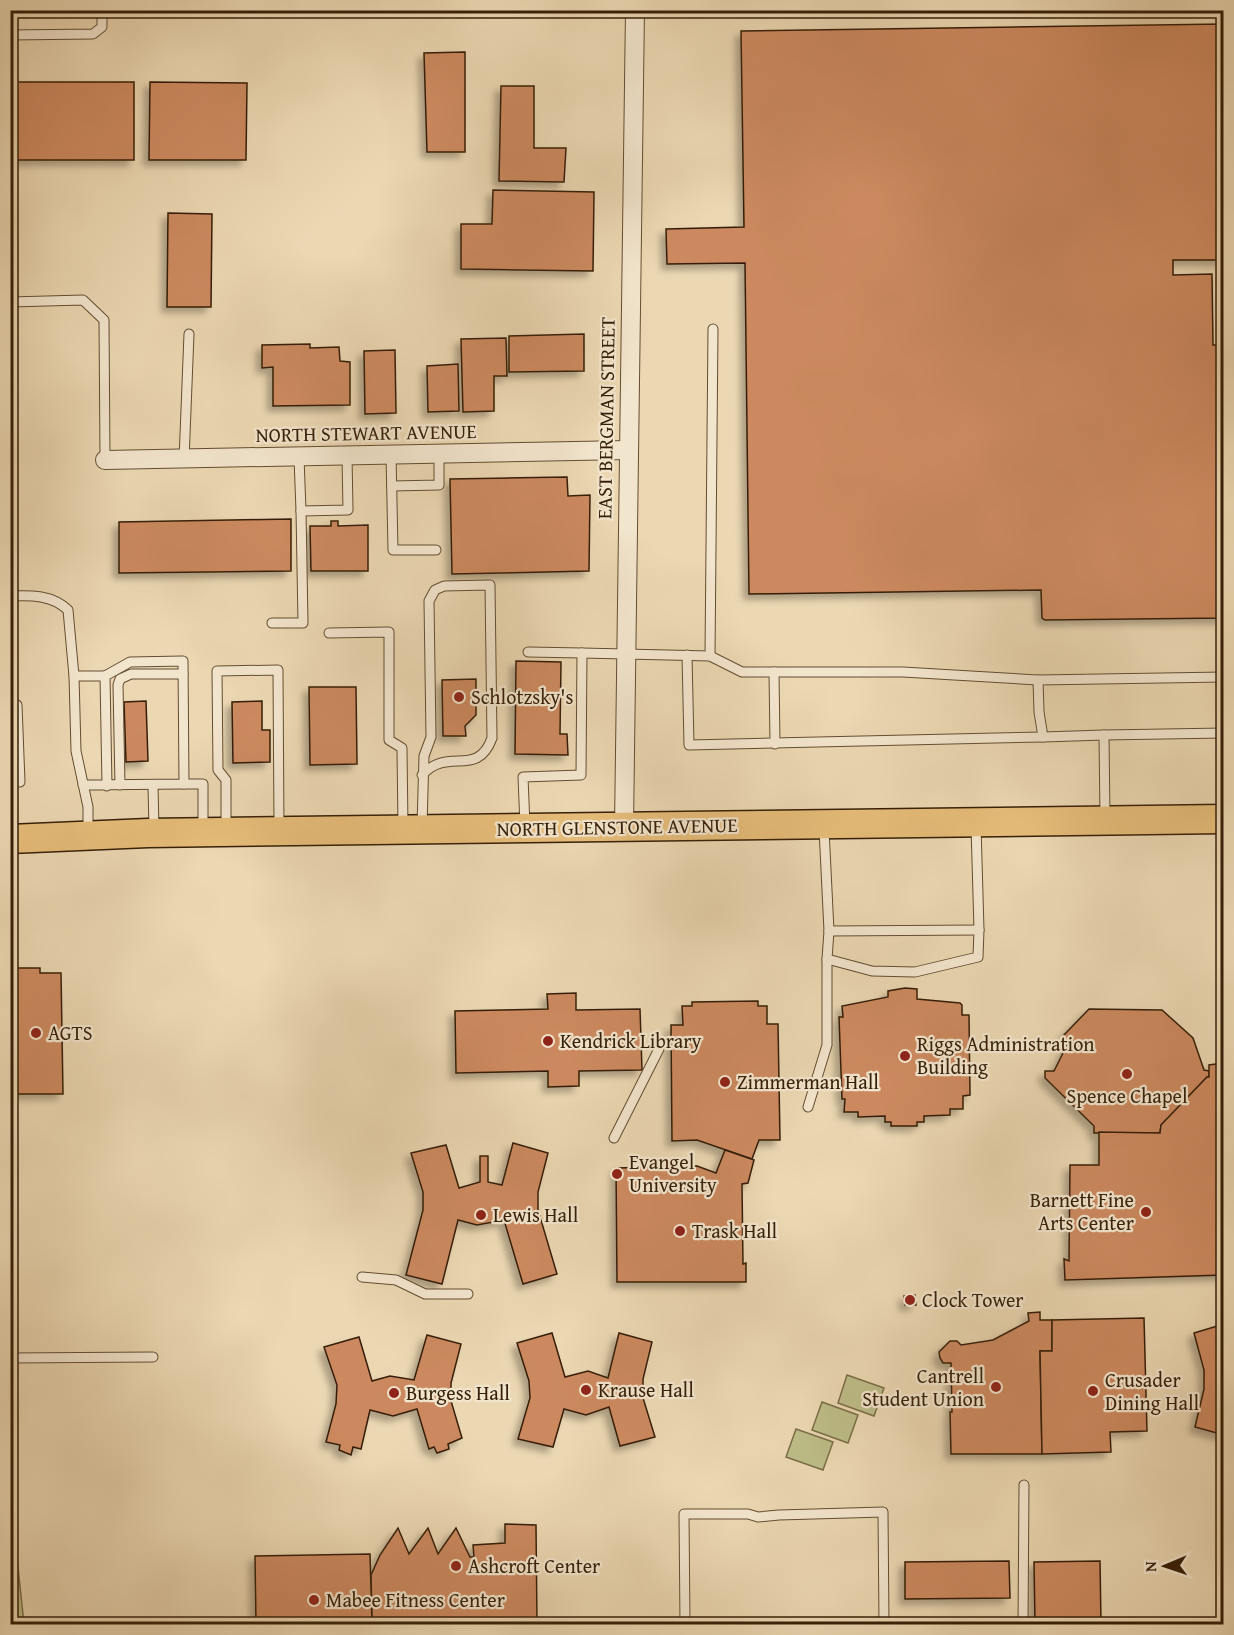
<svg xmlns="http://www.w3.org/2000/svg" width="1234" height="1635" viewBox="0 0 1234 1635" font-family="'Gentium Book Plus',serif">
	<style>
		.green { fill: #bdbd88; stroke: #7a6e48; stroke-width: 1.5 }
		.building { fill: #cc895f; stroke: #361f08; stroke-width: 1.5; filter: url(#shadow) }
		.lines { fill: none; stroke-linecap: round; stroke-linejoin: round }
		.service-casing { stroke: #634d32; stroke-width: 11 }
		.minor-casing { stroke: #634d32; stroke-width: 20 }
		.primary-casing { stroke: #361f08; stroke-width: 31 }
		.service { stroke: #f2e5cd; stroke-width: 9 }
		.minor { stroke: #f2e5cd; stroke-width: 18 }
		.primary { stroke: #e6bc79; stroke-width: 28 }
		.poi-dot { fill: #8f2418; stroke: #f2e5cd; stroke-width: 2 }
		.labels { text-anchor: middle; stroke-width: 4.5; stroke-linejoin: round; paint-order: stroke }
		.street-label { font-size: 20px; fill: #361f08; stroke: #f2e5cd }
		.poi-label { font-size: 20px; fill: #361f08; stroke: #f2e5cd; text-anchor: start }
	</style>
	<defs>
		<filter id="shadow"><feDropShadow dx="-5.5" dy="5.5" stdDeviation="3" flood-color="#0004"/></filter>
	</defs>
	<rect width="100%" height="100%" fill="#ebd7b2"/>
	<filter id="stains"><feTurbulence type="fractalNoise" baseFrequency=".00333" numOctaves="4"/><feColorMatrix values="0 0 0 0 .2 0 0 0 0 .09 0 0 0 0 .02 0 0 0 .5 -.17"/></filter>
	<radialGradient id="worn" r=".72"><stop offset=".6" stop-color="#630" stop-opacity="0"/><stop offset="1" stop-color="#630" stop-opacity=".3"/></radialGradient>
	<g class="green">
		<polygon points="847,1375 884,1388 874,1416 838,1403"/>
		<polygon points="822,1402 858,1415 848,1443 812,1430"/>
		<polygon points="796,1429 833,1442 823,1470 786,1457"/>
		<polygon points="11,1511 12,1511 24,1624 11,1624"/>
	</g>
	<g class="building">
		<polygon points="1224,24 1224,260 1173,260 1173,275 1212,274 1213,345 1224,345 1224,618 1045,620 1042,618 1041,590 749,594 745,263 667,264 666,229 744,227 741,31"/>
		<polygon points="465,52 465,152 427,152 424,53"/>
		<rect x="10" y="82" width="124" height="78"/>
		<polygon points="150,82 247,83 246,160 149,160"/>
		<polygon points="501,86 534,86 534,148 566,148 564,182 499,181"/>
		<polygon points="493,190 594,192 593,271 461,269 461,224 492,224"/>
		<polygon points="168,213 212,214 211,307 167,307"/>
		<polygon points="584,334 584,371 509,372 509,336"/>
		<polygon points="506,338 507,376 494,376 494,411 463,412 461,339"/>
		<polygon points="310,344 310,348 339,347 340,361 350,362 350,405 273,406 273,367 262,368 262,345"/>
		<polygon points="395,350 396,413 365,414 364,351"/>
		<polygon points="458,364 459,411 428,412 427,366"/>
		<polygon points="567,477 568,496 590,495 589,571 452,574 450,479"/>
		<polygon points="291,519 291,571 119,573 119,522"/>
		<polygon points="331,521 338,521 338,526 368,525 368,571 311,571 310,526 331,526"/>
		<polygon points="516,661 561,662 560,734 567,734 568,755 515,754"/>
		<polygon points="476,679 476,715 465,726 466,736 443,736 442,680"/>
		<polygon points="309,687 356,687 357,764 310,765"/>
		<polygon points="146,701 148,761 126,762 124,702"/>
		<polygon points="262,701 262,730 270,730 270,762 233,763 232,702"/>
		<polygon points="17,968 40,968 40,973 61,973 63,1094 10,1094 10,973 17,973"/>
		<polygon points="905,988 917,989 917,999 960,1003 962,1005 962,1015 969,1015 970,1095 963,1096 963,1109 950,1109 950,1115 924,1116 924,1122 917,1122 917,1126 891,1126 891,1122 885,1122 885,1116 858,1117 858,1112 844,1112 845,1099 842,1099 839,1017 843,1017 842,1006 888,997 888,991"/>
		<polygon points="576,993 576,1010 640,1009 642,1070 579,1071 579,1086 548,1087 548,1071 456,1073 455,1011 548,1009 547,994"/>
		<polygon points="758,1001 758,1006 767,1006 767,1024 778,1024 780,1140 759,1140 752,1159 697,1140 672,1141 671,1025 683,1025 682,1006 692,1006 692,1002"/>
		<polygon points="1089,1009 1162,1010 1193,1038 1204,1070 1209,1071 1209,1077 1207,1077 1161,1125 1160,1133 1094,1133 1094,1126 1045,1078 1045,1071 1054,1071 1068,1043 1062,1037"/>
		<polygon points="1216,1064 1224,1067 1224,1275 1065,1280 1064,1259 1069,1261 1070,1165 1099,1165 1099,1132 1160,1133 1161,1125 1207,1077 1209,1077 1209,1065"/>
		<polygon points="513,1143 548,1153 538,1192 538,1210 557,1274 523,1284 504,1220 477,1225 458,1220 442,1284 406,1275 423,1210 423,1192 411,1153 446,1145 459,1188 480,1182 480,1156 488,1156 488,1182 502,1185"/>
		<polygon points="725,1150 754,1160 748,1183 742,1184 743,1264 746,1263 746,1282 617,1282 616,1168 697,1166 716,1173"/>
		<polygon points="915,1295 916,1305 905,1305 904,1296"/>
		<polygon points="1040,1312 1040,1320 1052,1320 1052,1351 1040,1351 1042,1454 951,1454 950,1412 952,1412 951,1363 943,1363 940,1358 939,1352 950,1341 957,1341 961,1345 993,1340 1029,1321 1028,1313"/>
		<polygon points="1144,1318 1147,1431 1110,1432 1111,1452 1042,1454 1040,1351 1052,1351 1052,1320"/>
		<polygon points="1224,1324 1224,1435 1195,1427 1204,1389 1204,1370 1194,1333"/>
		<polygon points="552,1333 565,1377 588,1371 608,1378 619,1333 652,1342 643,1379 643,1398 655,1437 620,1446 609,1407 586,1415 564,1409 553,1447 518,1439 530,1398 529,1381 517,1343"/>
		<polygon points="427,1335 461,1344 451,1383 451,1401 462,1438 448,1444 449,1449 437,1453 434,1447 429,1449 417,1409 393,1416 370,1410 361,1449 353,1447 351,1455 339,1450 340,1445 326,1442 336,1404 337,1385 324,1347 359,1337 372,1381 390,1376 414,1380"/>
		<polygon points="505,1524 536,1525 537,1624 372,1624 371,1575 380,1555 398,1528 409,1554 428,1528 438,1554 456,1528 470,1557 474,1557 473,1545 505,1543"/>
		<polygon points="370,1554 372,1624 256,1624 255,1556"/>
		<polygon points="1009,1561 1010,1598 905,1599 905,1562"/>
		<polygon points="1100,1561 1101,1624 1035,1624 1034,1562"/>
	</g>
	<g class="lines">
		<g class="service-casing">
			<g id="service">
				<polyline points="10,35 93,34 102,27 102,10"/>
				<polyline points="10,302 83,300 104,320 105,460"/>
				<polyline points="391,455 393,550 436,550"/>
				<polyline points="299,457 301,511 348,510 347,456"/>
				<polyline points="184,460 189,334"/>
				<polyline points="392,486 439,485 439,454"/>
				<path d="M10 596C32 595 52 595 68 610L74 676 76 751 88 807V832"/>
				<polyline points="272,623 303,623 301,511"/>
				<polyline points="329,633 389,632 389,740 402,748 403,827"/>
				<polyline points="582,653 710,656 742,672 903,672 1038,680 1224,677"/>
				<polyline points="687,655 689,745 1043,737"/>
				<polyline points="710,656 713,329"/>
				<polyline points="774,672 775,744"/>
				<polyline points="74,676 105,676"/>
				<polyline points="1038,680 1039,712 1043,737 1104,735 1105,818"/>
				<polyline points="10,706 17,705 20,782 10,782"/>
				<polyline points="1104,735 1224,733"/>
				<polyline points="184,784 203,784 203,830"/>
				<polyline points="83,785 184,784 183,661 130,662 105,676 107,786"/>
				<polyline points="120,785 118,685 120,679 131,674 183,674"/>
				<polyline points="153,785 154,830"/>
				<path d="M422 826 424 756 431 737 429 601 435 590 444 586 490 585 492 738C477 779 448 746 422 775"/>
				<polyline points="525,826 523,777 581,775 582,653 528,652"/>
				<polyline points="824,829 829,931 827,959 872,971 915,972 978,957 979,930 976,826"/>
				<polyline points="226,830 226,780 218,770 217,671 278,670 279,829"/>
				<polyline points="829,931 979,930"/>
				<polyline points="808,1107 827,1045 827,959"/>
				<polyline points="614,1138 659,1049"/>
				<polyline points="362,1277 396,1280 425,1294 468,1294"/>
				<polyline points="10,1358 153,1357"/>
				<polyline points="685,1624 684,1514 748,1514 758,1517 779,1515 883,1512 884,1624"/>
				<polyline points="1023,1624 1024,1485"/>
			</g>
		</g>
		<g class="minor-casing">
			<g id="minor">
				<polyline points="105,460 628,450"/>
				<polyline points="624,827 635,10"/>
			</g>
		</g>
		<g class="primary-casing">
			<polyline id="primary" points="10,839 148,833 1224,819"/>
		</g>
		<use href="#service" class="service"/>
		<use href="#minor" class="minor"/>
		<use href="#primary" class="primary"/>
	</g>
	<g class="poi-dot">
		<circle cx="459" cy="697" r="6"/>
		<circle cx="36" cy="1033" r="6"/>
		<circle cx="548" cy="1041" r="6"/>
		<circle cx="905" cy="1056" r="6"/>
		<circle cx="1127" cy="1074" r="6"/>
		<circle cx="725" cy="1082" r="6"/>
		<circle cx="617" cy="1174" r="6"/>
		<circle cx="1146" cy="1212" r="6"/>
		<circle cx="481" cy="1215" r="6"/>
		<circle cx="680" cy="1231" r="6"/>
		<circle cx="910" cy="1300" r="6"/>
		<circle cx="996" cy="1387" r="6"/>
		<circle cx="586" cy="1390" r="6"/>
		<circle cx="1093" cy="1391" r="6"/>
		<circle cx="394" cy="1393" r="6"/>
		<circle cx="456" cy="1566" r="6"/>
		<circle cx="314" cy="1600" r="6"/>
	</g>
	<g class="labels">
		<g class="street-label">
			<text transform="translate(606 418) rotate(-89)" y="7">EAST BERGMAN STREET</text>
			<text transform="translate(366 433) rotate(-1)" y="7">NORTH STEWART AVENUE</text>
			<text transform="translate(617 827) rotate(-1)" y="7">NORTH GLENSTONE AVENUE</text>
		</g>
		<g class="poi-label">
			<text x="471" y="704">Schlotzsky's</text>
			<text x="48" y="1040">AGTS</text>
			<text x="560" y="1048">Kendrick Library</text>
			<text x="917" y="1051">Riggs Administration<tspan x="917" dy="23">Building</tspan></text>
			<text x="737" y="1089">Zimmerman Hall</text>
			<text x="1127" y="1103" text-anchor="middle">Spence Chapel</text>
			<text x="629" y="1169">Evangel<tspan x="629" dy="23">University</tspan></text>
			<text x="1134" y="1207" text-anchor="end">Barnett Fine<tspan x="1134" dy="23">Arts Center</tspan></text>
			<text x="493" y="1222">Lewis Hall</text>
			<text x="692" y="1238">Trask Hall</text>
			<text x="922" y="1307">Clock Tower</text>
			<text x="984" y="1383" text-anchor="end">Cantrell<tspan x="984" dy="23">Student Union</tspan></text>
			<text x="1105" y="1387">Crusader<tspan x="1105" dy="23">Dining Hall</tspan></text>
			<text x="598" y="1397">Krause Hall</text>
			<text x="406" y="1400">Burgess Hall</text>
			<text x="468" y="1573">Ashcroft Center</text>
			<text x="326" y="1607">Mabee Fitness Center</text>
		</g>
	</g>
	<rect width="1234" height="1635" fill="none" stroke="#ebd7b2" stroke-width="36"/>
	<rect x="12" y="12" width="1210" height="1611" fill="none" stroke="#361f08" stroke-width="3"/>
	<rect x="18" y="18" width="1198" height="1599" fill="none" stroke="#361f08" stroke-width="1.5"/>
	<g transform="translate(1165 1566) rotate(268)" stroke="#f2e5cd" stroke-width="4.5" paint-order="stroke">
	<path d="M0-4.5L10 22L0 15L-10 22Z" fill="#361f08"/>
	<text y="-9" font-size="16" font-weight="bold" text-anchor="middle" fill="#361f08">N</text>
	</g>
	<rect width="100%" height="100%" filter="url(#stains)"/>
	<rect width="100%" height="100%" fill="url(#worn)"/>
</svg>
